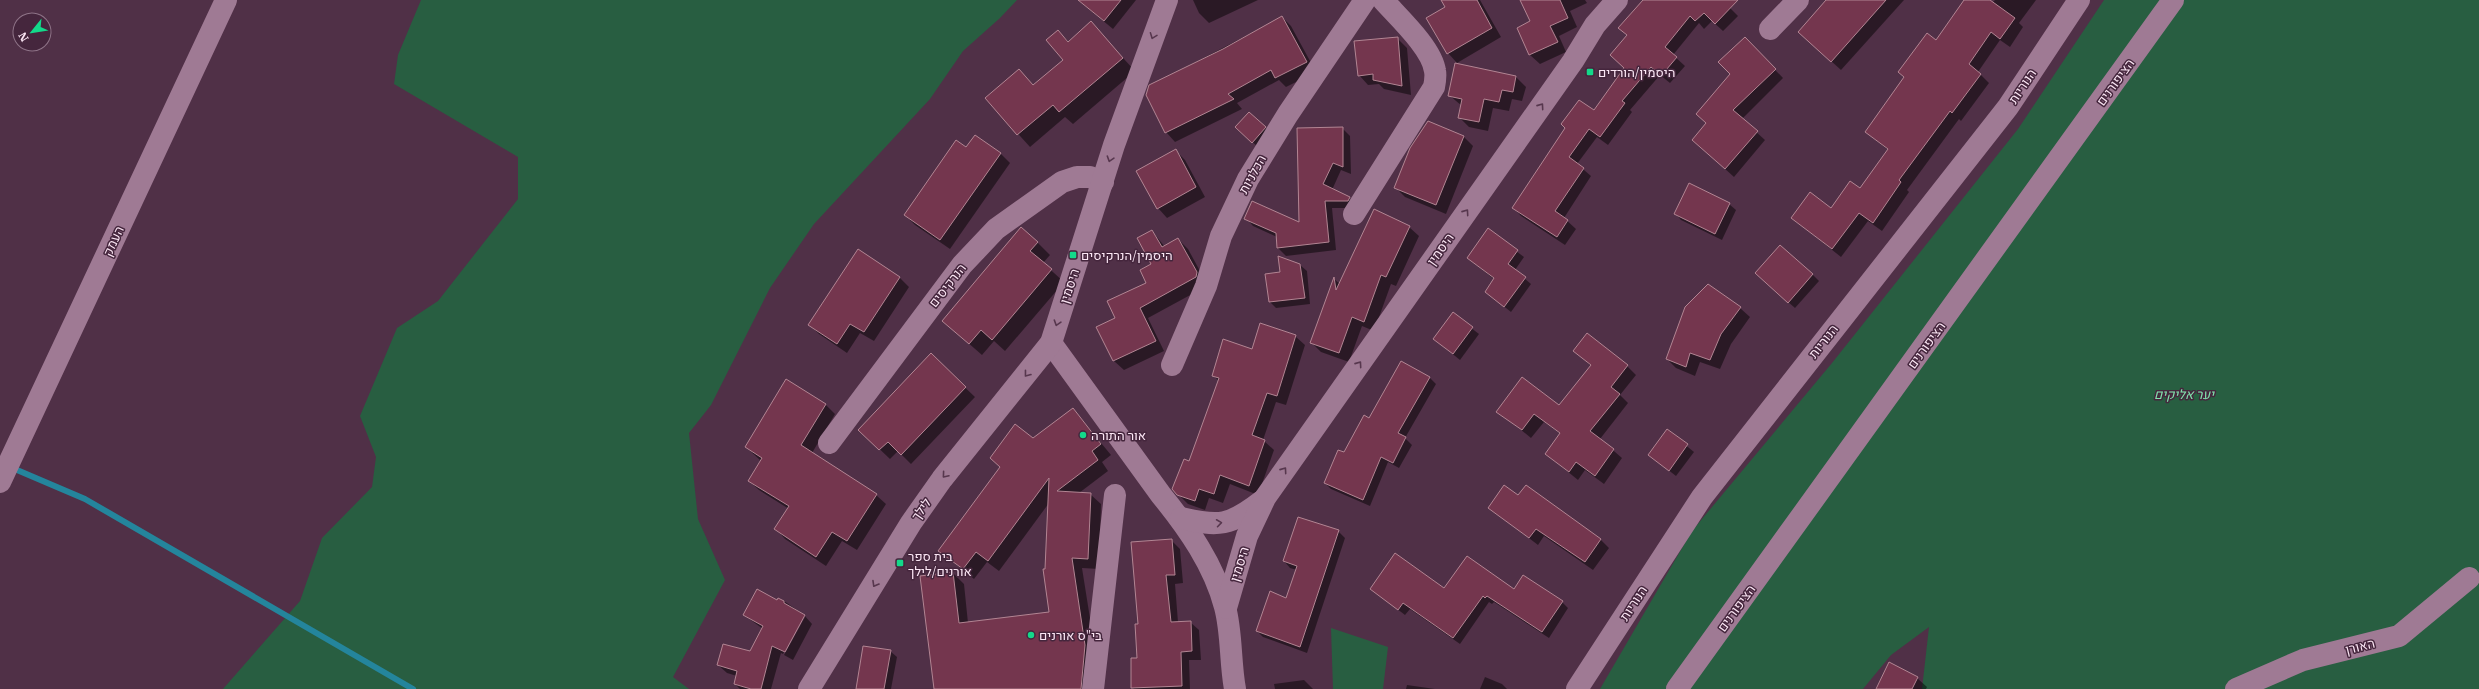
<svg xmlns="http://www.w3.org/2000/svg" width="2479" height="689" viewBox="0 0 2479 689" font-family="'IBM Plex Serif',Heebo,serif">
	<style>
		.green { fill: #285e41 }
		.shadow { fill: #0007 }
		.lines { fill: none; stroke-linecap: round; stroke-linejoin: round }
		.stream { stroke: #24859c; stroke-width: 6 }
		.building { fill: #74364e; stroke: #b28593 }
		.minor { stroke: #9f7a94; stroke-width: 22 }
		.oneway { stroke: #57374e }
		.poi-dot { fill: #13d98a; stroke: #45263d; stroke-width: 1.5 }
		.labels { text-anchor: middle; stroke-width: 3; stroke-linejoin: round; paint-order: stroke }
		.poi-label { font-size: 13px; fill: #fce7f5; stroke: #45263d; text-anchor: start }
		.street-label { font-size: 13px; fill: #fce7f5; stroke: #45263d }
		.park-label { font-size: 13px; font-style: italic; fill: #81e3ad; stroke: #45263d }
	</style>
	<rect width="100%" height="100%" fill="#503047"/>
	<g class="green">
		<polygon points="421,0 1017,0 1000,18 963,51 930,99 814,224 770,288 711,405 689,433 698,519 725,580 673,677 689,689 223,689 300,601 322,538 372,487 376,457 360,416 397,328 438,301 518,199 518,157 394,84 398,55"/>
		<polygon points="2104,0 2479,0 2479,689 1922,689 1929,627 1891,655 1863,689 1600,689 1692,531 1832,363 2018,129"/>
		<polygon points="1331,628 1388,647 1383,689 1333,689"/>
	</g>
	<g class="shadow">
		<polygon points="1078,0 1136,0 1113,29"/>
		<polygon points="1193,0 1258,0 1209,23 1199,13"/>
		<polygon points="1443,0 1480,0 1501,37 1457,63 1448,53 1447,7"/>
		<polygon points="1521,0 1585,0 1587,3 1570,11 1577,27 1559,36 1566,52 1540,64 1530,55 1518,28 1532,22"/>
		<polygon points="1645,0 1722,0 1738,16 1723,31 1712,21 1704,29 1699,23 1673,55 1685,66 1670,83 1660,75 1630,110 1632,112 1608,145 1597,137 1577,164 1591,176 1564,218 1576,229 1565,245 1521,216 1513,207 1594,112 1625,68 1628,36 1620,28"/>
		<polygon points="1827,0 1904,0 1841,70 1809,41"/>
		<polygon points="1965,0 1988,0 1992,3 1995,0 2036,0 2019,23 2023,27 2010,47 2000,40 1978,72 1989,83 1961,121 1959,119 1907,190 1909,192 1882,231 1868,221 1841,257 1792,218 1832,209 1860,190 1888,150 1866,132 1905,78 1899,72 1936,42"/>
		<polygon points="1282,17 1291,26 1316,72 1286,87 1279,80 1237,103 1242,109 1175,142 1166,132 1150,86"/>
		<polygon points="1091,23 1135,71 1073,124 1065,117 1030,147 986,98 1019,70 1034,86 1064,60 1058,31 1069,42"/>
		<polygon points="1397,38 1407,48 1411,95 1384,89 1379,84 1368,85 1359,75"/>
		<polygon points="1745,39 1783,78 1742,119 1765,140 1734,177 1693,140 1707,124 1697,114 1731,74"/>
		<polygon points="1456,64 1516,77 1526,87 1522,101 1512,99 1509,111 1493,108 1488,131 1469,127 1460,118 1462,106 1449,95"/>
		<polygon points="1265,127 1271,134 1259,148 1243,133"/>
		<polygon points="1342,128 1350,136 1351,174 1341,170 1332,190 1349,198 1357,206 1356,208 1332,208 1336,250 1286,256 1278,248 1277,237 1253,226 1246,218 1300,223"/>
		<polygon points="1463,136 1473,146 1446,214 1405,197 1395,187"/>
		<polygon points="1176,151 1185,160 1205,197 1167,218 1158,208"/>
		<polygon points="1000,153 1010,163 950,249 915,225 905,215"/>
		<polygon points="1729,204 1736,210 1722,240 1681,220 1675,213"/>
		<polygon points="1409,227 1419,236 1396,286 1391,284 1374,331 1362,326 1349,362 1321,352 1312,343 1334,279 1340,284"/>
		<polygon points="1488,230 1524,257 1515,270 1531,284 1511,312 1486,292 1495,280 1468,258"/>
		<polygon points="1152,231 1165,247 1178,239 1188,249 1206,282 1205,287 1148,318 1164,351 1124,370 1114,361 1098,327 1116,318 1148,283 1152,264"/>
		<polygon points="1037,242 1050,255 1043,263 1064,282 1005,351 994,341 982,355 943,321"/>
		<polygon points="858,250 900,278 909,287 874,341 860,333 847,353 819,334 809,324"/>
		<polygon points="1300,265 1307,271 1310,304 1276,308 1270,302 1281,273"/>
		<polygon points="1812,274 1819,281 1795,308 1763,280"/>
		<polygon points="1740,308 1750,317 1731,344 1720,369 1700,362 1695,376 1676,368 1667,359"/>
		<polygon points="1453,314 1479,334 1460,360 1434,339"/>
		<polygon points="1295,336 1305,345 1286,405 1276,402 1263,440 1274,450 1258,495 1230,484 1223,503 1209,498 1205,510 1188,504 1178,494 1219,381 1213,375 1253,350"/>
		<polygon points="1575,351 1627,366 1636,375 1620,395 1628,403 1600,439 1622,458 1604,484 1585,470 1578,480 1546,454 1561,434 1544,422 1531,438 1498,411 1559,407 1591,366"/>
		<polygon points="931,355 975,397 911,464 898,451 890,459 869,439"/>
		<polygon points="1430,378 1436,384 1405,438 1412,445 1399,468 1388,462 1370,506 1331,489 1325,483 1369,419"/>
		<polygon points="826,405 835,414 812,453 876,495 886,504 857,550 842,541 826,566 785,539 776,529 789,509 759,490 749,481 761,461 746,447"/>
		<polygon points="1073,409 1111,455 1102,462 1108,471 1079,493 1090,494 1101,504 1099,569 1082,568 1096,656 1092,689 935,689 953,573 964,584 968,623 1050,613 1046,570 1049,503 999,571 987,562 974,579 940,551 1001,468 991,458 1033,439"/>
		<polygon points="1667,430 1694,452 1676,476 1649,455"/>
		<polygon points="1518,497 1600,539 1609,548 1593,570 1544,536 1538,545 1490,508"/>
		<polygon points="1338,531 1345,538 1307,653 1263,637 1257,631 1287,599 1297,570 1290,568 1284,561"/>
		<polygon points="1171,540 1180,549 1183,583 1175,584 1178,622 1190,622 1199,630 1201,660 1189,660 1190,689 1134,689 1132,687 1138,659 1139,624"/>
		<polygon points="1371,589 1515,591 1562,602 1568,608 1549,638 1494,602 1492,604 1489,602 1460,644 1410,609 1405,615"/>
		<polygon points="778,601 784,601 804,615 812,624 793,660 784,655 805,617 802,617 783,654 781,653 771,689 740,689 735,684 737,676 727,673 718,665 751,653 763,629 744,615"/>
		<polygon points="890,651 897,657 891,689 857,689"/>
		<polygon points="1485,677 1502,684 1507,689 1480,689"/>
		<polygon points="1917,678 1927,687 1926,689 1877,689"/>
		<polygon points="1304,680 1313,689 1275,689 1274,684"/>
		<polygon points="1407,685 1435,689 1406,689"/>
	</g>
	<g class="lines">
		<polyline class="stream" points="10,467 85,499 413,689"/>
	</g>
	<g class="building">
		<polygon points="1078,0 1121,0 1104,21"/>
		<polygon points="1441,0 1477,0 1492,28 1447,54 1426,18 1445,7"/>
		<polygon points="1520,0 1560,0 1568,18 1550,26 1558,42 1529,55 1517,28 1530,21"/>
		<polygon points="1643,0 1738,0 1715,24 1704,13 1695,21 1690,16 1665,47 1677,57 1661,76 1651,67 1622,101 1625,103 1600,137 1589,129 1569,157 1584,168 1555,211 1568,220 1557,237 1512,208 1565,128 1561,124 1579,100 1594,110 1624,68 1610,55 1627,35 1618,28"/>
		<polygon points="1826,0 1886,0 1831,62 1798,32"/>
		<polygon points="1964,0 1990,0 2015,18 2000,39 1991,32 1969,64 1981,74 1952,113 1950,111 1899,180 1901,182 1873,223 1859,213 1832,249 1791,218 1810,192 1831,208 1850,181 1860,188 1888,149 1865,132 1904,77 1898,72 1927,33 1936,40"/>
		<polygon points="1282,16 1307,62 1275,78 1271,70 1228,94 1234,99 1165,133 1146,95 1149,85 1223,49"/>
		<polygon points="1091,21 1123,58 1059,112 1053,105 1017,135 985,98 1019,69 1033,85 1063,60 1046,40 1058,30 1068,42"/>
		<polygon points="1398,37 1402,86 1373,80 1373,74 1358,76 1354,41"/>
		<polygon points="1745,37 1776,69 1733,110 1758,131 1725,169 1692,140 1706,123 1696,114 1730,74 1718,62"/>
		<polygon points="1455,63 1516,76 1513,92 1502,90 1499,102 1484,99 1479,122 1458,118 1462,99 1448,96"/>
		<polygon points="1249,112 1266,127 1252,143 1235,127"/>
		<polygon points="1428,121 1464,136 1436,205 1394,188 1410,148"/>
		<polygon points="1343,127 1343,167 1333,163 1323,184 1350,197 1348,201 1325,201 1329,242 1277,248 1276,233 1244,219 1252,201 1299,222 1297,128"/>
		<polygon points="975,135 1001,153 940,240 904,215 956,140 966,147"/>
		<polygon points="1176,149 1196,187 1157,209 1136,171"/>
		<polygon points="1689,183 1730,203 1715,234 1674,214"/>
		<polygon points="1374,209 1410,226 1386,277 1381,275 1364,322 1352,317 1339,353 1310,343 1334,277 1336,290"/>
		<polygon points="1021,227 1038,242 1030,251 1052,269 992,340 981,330 969,344 942,321"/>
		<polygon points="1488,228 1518,250 1508,264 1526,277 1504,307 1485,292 1494,278 1467,258"/>
		<polygon points="1152,230 1162,247 1178,238 1197,272 1196,277 1140,308 1156,341 1113,361 1096,327 1115,318 1107,301 1146,283 1140,270 1151,264 1137,238"/>
		<polygon points="1780,245 1813,274 1788,303 1755,273"/>
		<polygon points="858,249 900,277 864,332 850,324 837,344 808,325"/>
		<polygon points="1278,256 1300,264 1305,298 1269,302 1265,274 1280,272"/>
		<polygon points="1708,284 1741,307 1721,334 1710,360 1690,353 1686,367 1666,359 1685,307"/>
		<polygon points="1453,312 1473,327 1453,354 1433,339"/>
		<polygon points="1260,323 1296,335 1277,396 1267,393 1252,435 1265,440 1249,486 1220,475 1214,494 1199,489 1195,501 1177,495 1172,489 1184,459 1189,461 1219,378 1212,376 1223,339 1252,349"/>
		<polygon points="1587,333 1628,365 1611,387 1620,394 1590,431 1614,449 1595,476 1576,462 1569,472 1545,454 1560,433 1534,414 1522,430 1496,412 1522,377 1559,405 1591,365 1573,351"/>
		<polygon points="931,353 966,387 901,455 888,442 879,450 858,430"/>
		<polygon points="1401,361 1430,377 1398,433 1406,437 1393,463 1381,457 1363,500 1324,483 1338,450 1344,452 1364,415 1369,418"/>
		<polygon points="786,379 826,404 801,445 877,494 847,541 832,532 816,557 774,529 789,506 748,481 762,458 745,447"/>
		<polygon points="1073,408 1101,444 1092,451 1098,460 1057,491 1091,493 1088,559 1072,558 1085,645 1081,689 934,689 920,576 953,572 959,623 1049,612 1043,569 1045,569 1049,478 988,561 976,552 963,569 938,551 1000,467 990,458 1015,424 1033,438"/>
		<polygon points="1667,429 1688,444 1669,471 1648,455"/>
		<polygon points="1504,485 1518,495 1526,485 1601,539 1585,562 1536,529 1529,538 1488,508"/>
		<polygon points="1298,517 1339,530 1300,647 1256,631 1270,591 1286,598 1297,566 1283,561"/>
		<polygon points="1172,539 1175,575 1166,575 1171,622 1191,621 1192,651 1181,652 1182,686 1131,688 1131,658 1137,658 1135,624 1138,624 1131,542"/>
		<polygon points="1395,553 1444,588 1467,556 1514,589 1523,575 1563,601 1542,632 1487,596 1485,598 1483,596 1453,638 1403,603 1398,610 1370,589"/>
		<polygon points="757,589 777,600 778,598 784,601 784,603 805,615 785,652 772,646 761,689 751,689 734,684 737,671 717,665 723,644 750,651 763,626 743,615"/>
		<polygon points="863,646 891,650 884,689 856,689"/>
		<polygon points="1889,662 1918,677 1912,689 1876,689"/>
	</g>
	<g class="lines">
		<g class="minor">
			<polyline points="1770,29 1798,0"/>
			<path d="M1354 214 1434 87C1435 82 1436 76 1435 71 1432 48 1398 17 1383 0"/>
			<path d="M1051 343 1161 495C1188 528 1214 565 1225 607 1232 633 1230 662 1235 689"/>
			<polyline points="1172,365 1206,286 1221,236 1248,179 1288,114 1365,0"/>
			<polyline points="829,443 962,265 996,229 1062,182 1077,177 1090,177 1103,182"/>
			<polyline points="0,482 226,0"/>
			<path d="M1181 518C1219 527 1230 526 1262 501"/>
			<polyline points="1226,608 1247,536 1265,498 1573,61 1595,25 1617,0"/>
			<polyline points="809,689 911,523 942,479 1051,343 1114,145 1167,0"/>
			<polyline points="1093,689 1115,495"/>
			<polyline points="1577,689 1702,497 2008,107 2079,0"/>
			<polyline points="1677,689 2173,0"/>
			<polyline points="2236,689 2303,660 2399,636 2469,578"/>
		</g>
	</g>
	<defs><path id="oneway-chevron" d="M-2-3.5L2.5 0L-2 3.5" fill="none" stroke-width="1.6" stroke-linecap="round" stroke-linejoin="round"/></defs>
	<g class="oneway">
		<use href="#oneway-chevron" transform="translate(1153 36) rotate(111)"/>
		<use href="#oneway-chevron" transform="translate(1541 106) rotate(-55)"/>
		<use href="#oneway-chevron" transform="translate(1110 159) rotate(108)"/>
		<use href="#oneway-chevron" transform="translate(1466 212) rotate(-55)"/>
		<use href="#oneway-chevron" transform="translate(1057 323) rotate(108)"/>
		<use href="#oneway-chevron" transform="translate(1359 364) rotate(-55)"/>
		<use href="#oneway-chevron" transform="translate(1027 374) rotate(128)"/>
		<use href="#oneway-chevron" transform="translate(1284 470) rotate(-55)"/>
		<use href="#oneway-chevron" transform="translate(945 475) rotate(130)"/>
		<use href="#oneway-chevron" transform="translate(1219 523) rotate(-8)"/>
		<use href="#oneway-chevron" transform="translate(875 584) rotate(120)"/>
	</g>
	<g class="poi-dot">
		<rect x="1586" y="68" width="8" height="8" rx="2"/>
		<rect x="1069" y="251" width="8" height="8" rx="2"/>
		<circle cx="1083" cy="435" r="4"/>
		<rect x="896" y="559" width="8" height="8" rx="2"/>
		<circle cx="1031" cy="635" r="4"/>
	</g>
	<g class="labels">
		<g class="poi-label">
			<text x="1598" y="77">היסמין/הורדים</text>
			<text x="1081" y="260">היסמין/הנרקיסים</text>
			<text x="1091" y="440">אור התורה</text>
			<text x="908" y="561">בית ספר<tspan x="908" dy="15">אורנים/לילך</tspan></text>
			<text x="1039" y="640">בי"ס אורנים</text>
		</g>
		<g class="street-label">
			<text transform="translate(2115 82) rotate(-54)" y="5">הציפורנים</text>
			<text transform="translate(2022 86) rotate(-56)" y="5">הנוריות</text>
			<text transform="translate(1252 174) rotate(-61)" y="5">הכלניות</text>
			<text transform="translate(113 241) rotate(-65)" y="5">העמק</text>
			<text transform="translate(1440 249) rotate(-55)" y="5">היסמין</text>
			<text transform="translate(947 285) rotate(-52)" y="5">הנרקיסים</text>
			<text transform="translate(1069 286) rotate(-72)" y="5">היסמין</text>
			<text transform="translate(1823 341) rotate(-52)" y="5">הנוריות</text>
			<text transform="translate(1926 345) rotate(-54)" y="5">הציפורנים</text>
			<text transform="translate(921 509) rotate(-55)" y="5">לילך</text>
			<text transform="translate(1239 564) rotate(-73)" y="5">היסמין</text>
			<text transform="translate(1633 603) rotate(-57)" y="5">הנוריות</text>
			<text transform="translate(1736 608) rotate(-54)" y="5">הציפורנים</text>
			<text transform="translate(2360 646) rotate(-14)" y="5">האורן</text>
		</g>
		<g class="park-label">
			<text x="2184" y="399">יער אליקים</text>
		</g>
	</g>
	<g transform="translate(32 32) rotate(240)"><circle r="19" fill="#45263d" stroke="#8e7387"/>
	<path d="M0-3L7 15L0 10L-7 15Z" fill="#13d98a"/>
	<text y="-6" font-size="11" font-weight="bold" text-anchor="middle" fill="#fce7f5">N</text>
	</g>
</svg>
